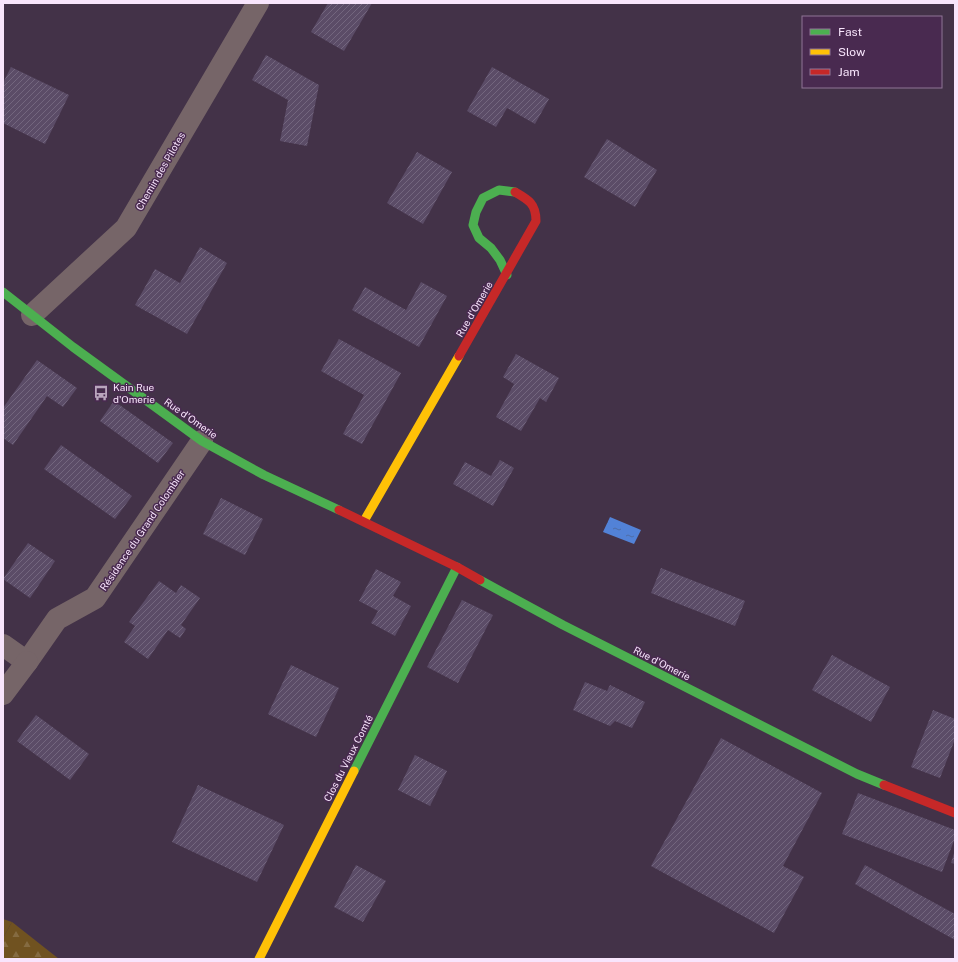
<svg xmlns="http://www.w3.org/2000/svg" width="958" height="962" viewBox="0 0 958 962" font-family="'Public Sans',sans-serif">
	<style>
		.green { fill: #705220 }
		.forest { fill: url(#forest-firs) }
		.water { fill: url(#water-ripples) }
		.building { fill: url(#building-hatch) }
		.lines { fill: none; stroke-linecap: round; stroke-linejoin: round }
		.street { stroke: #766568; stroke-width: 22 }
		.fast { stroke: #4caf50; stroke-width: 9 }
		.slow { stroke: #ffc107; stroke-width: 9 }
		.jam { stroke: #c62828; stroke-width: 9 }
		.labels { text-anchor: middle; stroke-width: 3; stroke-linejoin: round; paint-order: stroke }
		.street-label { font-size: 10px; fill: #f8e5fc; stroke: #492a50 }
		.poi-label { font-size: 10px; fill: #f8e5fc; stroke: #492a50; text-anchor: start }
	</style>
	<defs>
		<pattern id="forest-firs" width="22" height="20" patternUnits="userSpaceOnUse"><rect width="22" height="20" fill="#705220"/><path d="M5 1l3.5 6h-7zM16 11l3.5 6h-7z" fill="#856b41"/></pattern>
		<pattern id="water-ripples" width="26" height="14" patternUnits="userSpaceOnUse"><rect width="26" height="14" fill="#5282d7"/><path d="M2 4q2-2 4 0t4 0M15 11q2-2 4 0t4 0" fill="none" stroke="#4f6da6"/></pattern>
		<pattern id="building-hatch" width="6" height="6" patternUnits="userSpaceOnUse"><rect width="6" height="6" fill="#5b4c67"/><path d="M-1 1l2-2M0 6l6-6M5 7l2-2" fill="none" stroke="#73667e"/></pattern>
	</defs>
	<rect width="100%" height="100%" fill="#433248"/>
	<polygon class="green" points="3,919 12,922 3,938"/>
	<polygon class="forest" points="12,922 59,959 3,959 3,938"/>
	<polygon class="water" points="610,517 641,530 634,544 603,532"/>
	<g class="building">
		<polygon points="328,3 372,3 344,51 311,32"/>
		<polygon points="266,55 319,85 307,146 280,141 288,100 252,80"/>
		<polygon points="11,67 69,95 45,144 3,123 3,83"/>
		<polygon points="492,67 549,99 535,124 507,108 496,127 467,111"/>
		<polygon points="607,139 657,170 635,207 584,177"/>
		<polygon points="417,152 452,172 423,224 387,203"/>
		<polygon points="200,247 227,263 187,334 135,305 155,269 180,283"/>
		<polygon points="421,282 447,296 419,347 352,310 365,287 406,310"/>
		<polygon points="339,339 401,373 362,444 343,434 364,395 321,371"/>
		<polygon points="516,354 559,378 546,402 540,398 521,431 496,417 514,384 503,377"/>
		<polygon points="37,360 77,388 63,407 47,396 13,445 3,438 3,408"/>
		<polygon points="114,401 173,443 158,463 100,421"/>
		<polygon points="61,445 132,496 115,519 44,469"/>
		<polygon points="500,460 514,468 493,506 453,484 465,462 491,476"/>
		<polygon points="221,498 263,519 245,555 203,534"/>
		<polygon points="28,543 55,561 30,598 3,579"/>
		<polygon points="661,568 745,601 735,626 651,593"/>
		<polygon points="376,569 401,582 393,596 411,606 395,636 371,623 378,611 359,601"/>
		<polygon points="159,581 176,593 181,585 200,598 181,625 186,629 180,638 168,630 148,659 124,642 135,626 129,622"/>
		<polygon points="462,600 493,615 458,683 427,667"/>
		<polygon points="832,655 890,687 871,722 812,690"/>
		<polygon points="291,665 339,688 316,737 268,714"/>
		<polygon points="585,682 607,691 610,685 645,702 632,728 615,721 610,726 573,710"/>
		<polygon points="933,710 955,719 955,739 940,778 911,767"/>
		<polygon points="36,715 89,754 70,780 17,741"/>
		<polygon points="721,738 822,793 783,866 804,877 774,933 651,866"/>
		<polygon points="415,755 447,771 430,806 398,790"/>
		<polygon points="198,785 284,825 257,882 172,842"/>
		<polygon points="858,793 955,830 955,838 942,872 842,834"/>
		<polygon points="955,850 955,864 951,863"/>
		<polygon points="356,865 386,881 363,922 334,907"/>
		<polygon points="865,865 955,914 955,940 855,884"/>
	</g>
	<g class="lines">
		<g class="street">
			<polyline points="32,315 126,228 258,3"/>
			<polyline points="3,645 27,662 57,619 95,598 202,441"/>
			<polyline points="3,694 27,662"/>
		</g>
		<g class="fast">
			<polyline points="507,275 500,260 491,248 479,238 473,225 476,212 483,198 499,190 515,192"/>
			<polyline points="3,292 73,347 202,441 264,475 339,510"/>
			<polyline points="480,580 563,625 857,774 884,785"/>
			<polyline points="354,771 457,567"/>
		</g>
		<g class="slow">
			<polyline points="364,521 459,356"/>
			<polyline points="259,959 354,771"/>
		</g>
		<g class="jam">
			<path d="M459 356 536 221C536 204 529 200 515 192"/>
			<polyline points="339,510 457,567 480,580"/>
			<polyline points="884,785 955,813"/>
		</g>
	</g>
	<defs>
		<g id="bus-bare" transform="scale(1.2)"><path d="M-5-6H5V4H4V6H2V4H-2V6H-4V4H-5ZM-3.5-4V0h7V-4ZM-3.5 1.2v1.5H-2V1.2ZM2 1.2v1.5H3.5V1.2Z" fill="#b9a6bd" stroke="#492a50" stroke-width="2.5" paint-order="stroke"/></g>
	</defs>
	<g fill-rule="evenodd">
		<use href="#bus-bare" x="101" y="393"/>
	</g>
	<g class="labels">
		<g class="street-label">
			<text transform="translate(160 171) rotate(-60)" y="4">Chemin des Pilotes</text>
			<text transform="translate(474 309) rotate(-60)" y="4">Rue d'Omerie</text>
			<text transform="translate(191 418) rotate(35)" y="4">Rue d'Omerie</text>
			<text transform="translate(142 530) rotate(-56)" y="4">Résidence du Grand Colombier</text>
			<text transform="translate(662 663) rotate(27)" y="4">Rue d'Omerie</text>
			<text transform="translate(348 758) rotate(-63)" y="4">Clos du Vieux Comté</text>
		</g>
		<g class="poi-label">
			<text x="113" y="391">Kain Rue<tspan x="113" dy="12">d'Omerie</tspan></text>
		</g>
	</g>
	<rect width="958" height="962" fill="none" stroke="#f8e5fc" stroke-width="8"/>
	<rect x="802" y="16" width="140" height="72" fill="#492a50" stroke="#8f7595"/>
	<rect x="810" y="29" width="20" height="6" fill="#4caf50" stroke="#8f7595"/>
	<text x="838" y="36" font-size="12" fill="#f8e5fc">Fast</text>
	<rect x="810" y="49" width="20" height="6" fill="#ffc107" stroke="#8f7595"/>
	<text x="838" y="56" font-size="12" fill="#f8e5fc">Slow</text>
	<rect x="810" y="69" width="20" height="6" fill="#c62828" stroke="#8f7595"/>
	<text x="838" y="76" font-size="12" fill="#f8e5fc">Jam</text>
</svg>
